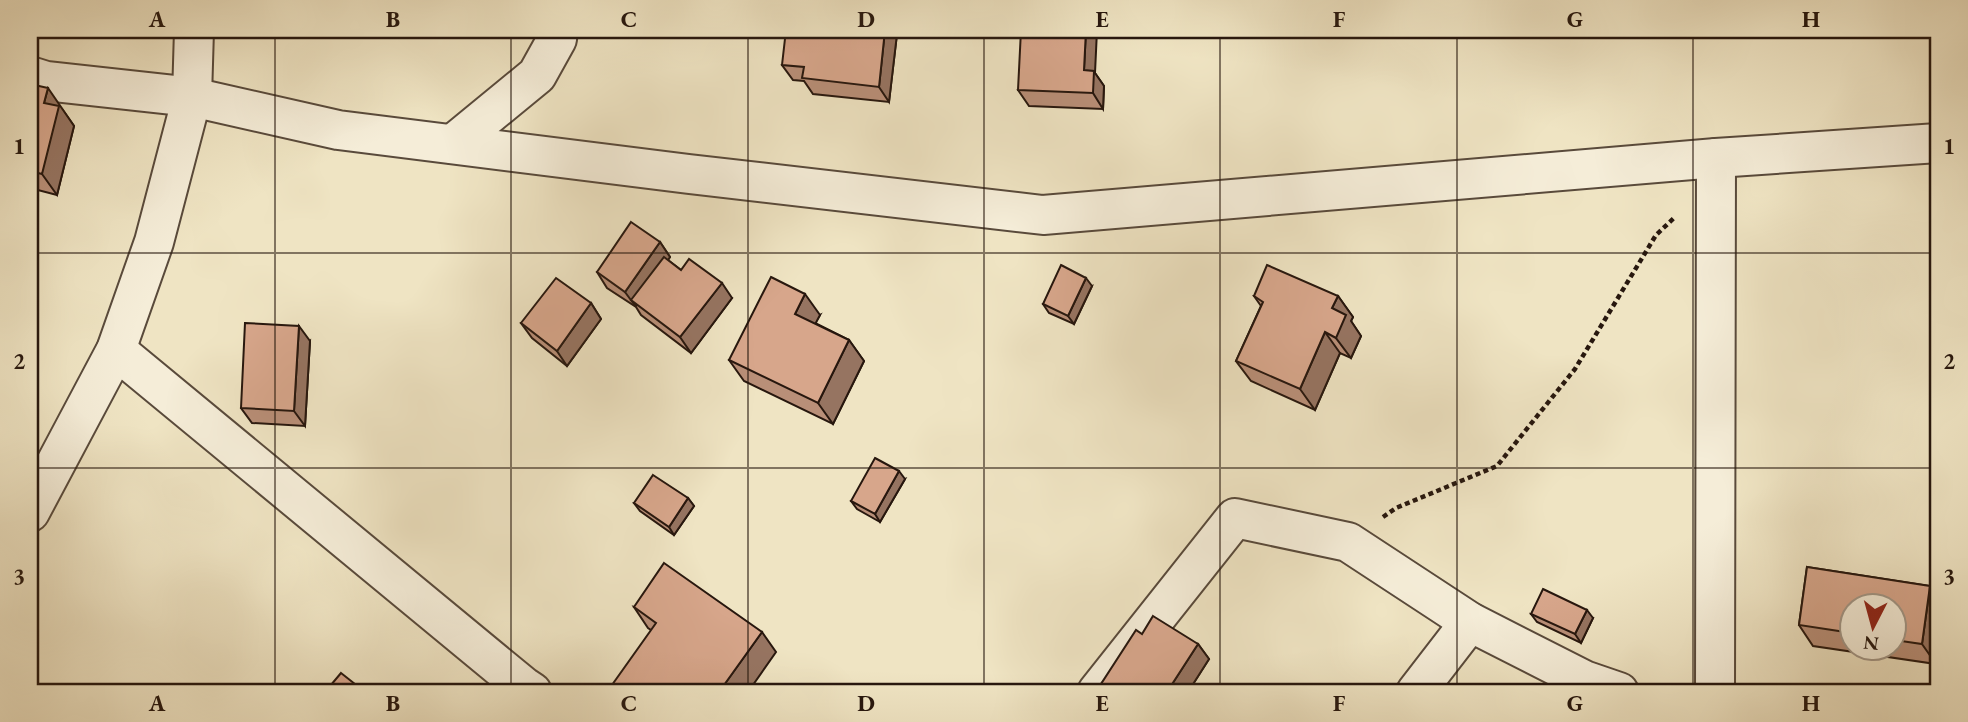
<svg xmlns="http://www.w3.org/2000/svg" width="1968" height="722" viewBox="0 0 1968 722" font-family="'EB Garamond',serif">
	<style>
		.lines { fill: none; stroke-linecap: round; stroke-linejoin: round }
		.minor-casing { stroke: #594a3b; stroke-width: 42 }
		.path { stroke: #27170e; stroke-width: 4.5; stroke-dasharray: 5 3.5; stroke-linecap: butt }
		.minor { stroke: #f5edd8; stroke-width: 38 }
		.wall { fill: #b98f78; stroke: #27170e; stroke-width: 2; fill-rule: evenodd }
		.shaded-wall { fill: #967461; stroke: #27170e; stroke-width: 2 }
		.building { fill: #d7a68b; stroke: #27170e; stroke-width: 2 }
		.grid { fill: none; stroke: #27170e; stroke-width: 2; stroke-opacity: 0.55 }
		.neatline { fill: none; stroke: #27170e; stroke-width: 2.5 }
		.grid-label { font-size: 23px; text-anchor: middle; font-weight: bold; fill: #27170e }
	</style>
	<rect width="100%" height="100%" fill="#efe4c3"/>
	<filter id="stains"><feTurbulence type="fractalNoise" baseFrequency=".00286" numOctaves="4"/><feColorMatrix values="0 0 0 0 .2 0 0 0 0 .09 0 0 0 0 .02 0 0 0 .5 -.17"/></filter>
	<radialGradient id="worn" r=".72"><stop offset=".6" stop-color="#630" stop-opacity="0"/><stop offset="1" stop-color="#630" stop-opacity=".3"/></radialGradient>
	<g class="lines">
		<g class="minor-casing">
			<g id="minor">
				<polyline points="30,76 46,81 192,97 338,130 689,174 1043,215 1716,158 1938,143"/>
				<polyline points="453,144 537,75 557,39 558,30"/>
				<polyline points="116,350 523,686 532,692"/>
				<polyline points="30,512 116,350 154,242 192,97 194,30"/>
				<polyline points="1097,692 1235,518 1348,542 1470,622 1584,680 1619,692"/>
				<polyline points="1416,692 1470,622"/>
				<polyline points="1715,692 1716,158"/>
			</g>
		</g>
		<polyline class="path" points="1383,517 1396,508 1497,466 1575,369 1656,235 1674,218"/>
		<use href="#minor" class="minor"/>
	</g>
	<g class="wall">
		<polygon points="1348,30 1417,30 1417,35 1352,34"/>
		<polygon points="897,34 889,102 813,94 804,81 793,80 782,65"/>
		<polygon points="1095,73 1104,86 1103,109 1029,106 1018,90"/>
		<polygon points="30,84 62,109 74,126 57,195 30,188"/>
		<polygon points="660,242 670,257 668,260 681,270 732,298 691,353 641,315 636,307 607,288 597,272"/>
		<polygon points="1092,286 1074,324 1049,313 1043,304"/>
		<polygon points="1254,296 1338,296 1353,317 1351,321 1361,336 1351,358 1340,353 1315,410 1251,381 1236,361 1261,306"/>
		<polygon points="591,303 601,319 567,366 532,338 521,323"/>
		<polygon points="820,315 815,323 849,340 864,361 833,424 744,381 729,360"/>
		<polygon points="310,341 305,426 252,423 241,408"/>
		<polygon points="905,479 880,522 857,509 851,501"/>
		<polygon points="688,498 694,506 674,535 640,511 634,503"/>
		<path d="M1807 567 1930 586 1938 597V651L1936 664 1813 646 1799 625ZM1852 606H1894V648H1852Z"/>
		<polygon points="634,607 776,652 651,630 648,628"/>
		<polygon points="1531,614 1593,618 1581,643 1537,622"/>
		<polygon points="1142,634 1198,644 1209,659 1188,692 1107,692 1101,684"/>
	</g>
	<g class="shaded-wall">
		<polygon points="885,30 894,30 897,34 889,102 879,87"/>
		<polygon points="1086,30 1097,30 1095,73 1104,86 1103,109 1093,93 1084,70"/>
		<polygon points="48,88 74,126 57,195 42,174 44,103"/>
		<polygon points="660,242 670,257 637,305 631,300 636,307 625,292"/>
		<polygon points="1086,278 1092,286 1074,324 1068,316"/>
		<polygon points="722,283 732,298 691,353 680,337"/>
		<polygon points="805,294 820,315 810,334 795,314"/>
		<polygon points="1338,296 1353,317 1351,321 1361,336 1351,358 1336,338 1332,308"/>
		<polygon points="591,303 601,319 567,366 557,351"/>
		<polygon points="299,326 310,341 305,426 294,411"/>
		<polygon points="1325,332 1340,353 1315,410 1300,389"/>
		<polygon points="849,340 864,361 833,424 818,403"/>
		<polygon points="899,471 905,479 880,522 875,514"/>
		<polygon points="688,498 694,506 674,535 669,527"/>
		<polygon points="1930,586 1938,597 1938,651 1936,664 1922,644"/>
		<polygon points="1587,610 1593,618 1581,643 1575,634"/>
		<polygon points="762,632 776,652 748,692 719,692"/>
		<polygon points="1198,644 1209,659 1188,692 1167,692"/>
	</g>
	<g class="building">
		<polygon points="786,30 885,30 879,87 802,78 804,67 782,65"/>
		<polygon points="1021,30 1086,30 1084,70 1094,71 1093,93 1018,90"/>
		<polygon points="30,84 48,88 44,103 59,106 42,174 30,171"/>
		<polygon points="631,222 660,242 625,292 597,272"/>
		<polygon points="664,257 681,270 689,259 722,283 680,337 631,300"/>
		<polygon points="1061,265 1086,278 1068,316 1043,304"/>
		<polygon points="1267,265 1338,296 1332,308 1346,315 1336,338 1325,332 1300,389 1236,361 1263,302 1254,296"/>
		<polygon points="771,277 805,294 795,314 849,340 818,403 729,360"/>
		<polygon points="556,278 591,303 557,351 521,323"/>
		<polygon points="245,323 299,326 294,411 241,408"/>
		<polygon points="875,458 899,471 875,514 851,501"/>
		<polygon points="653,475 688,498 669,527 634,503"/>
		<polygon points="664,563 762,632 719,692 607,692 656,623 634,607"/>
		<polygon points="1807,567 1930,586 1922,644 1894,640 1894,606 1852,606 1852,633 1799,625"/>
		<polygon points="1543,589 1587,610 1575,634 1531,614"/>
		<polygon points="1153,616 1198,644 1167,692 1109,692 1111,690 1101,684 1136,630 1142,634"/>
		<polygon points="341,673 365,692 325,692"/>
	</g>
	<path class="grid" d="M275 30V692M511 30V692M748 30V692M984 30V692M1220 30V692M1457 30V692M1693 30V692M30 253H1938M30 468H1938"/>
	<rect width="1968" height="722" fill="none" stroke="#efe4c3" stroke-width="77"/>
	<g transform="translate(1873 627) rotate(186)"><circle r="33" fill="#f5edd8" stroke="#a39787" stroke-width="2"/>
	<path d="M0-5L12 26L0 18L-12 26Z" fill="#8f2418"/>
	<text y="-10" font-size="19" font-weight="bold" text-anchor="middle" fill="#27170e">N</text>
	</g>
	<rect x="38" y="38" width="1892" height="646" class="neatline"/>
	<g class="grid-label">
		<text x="157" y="27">A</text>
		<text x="393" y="27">B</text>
		<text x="629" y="27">C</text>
		<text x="866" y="27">D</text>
		<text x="1102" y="27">E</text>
		<text x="1339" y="27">F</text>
		<text x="1575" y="27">G</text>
		<text x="1811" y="27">H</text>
		<text x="19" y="154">1</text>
		<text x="1949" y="154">1</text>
		<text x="19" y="369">2</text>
		<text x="1949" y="369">2</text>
		<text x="19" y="584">3</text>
		<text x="1949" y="584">3</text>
		<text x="157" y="711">A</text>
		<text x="393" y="711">B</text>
		<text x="629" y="711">C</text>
		<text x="866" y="711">D</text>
		<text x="1102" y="711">E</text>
		<text x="1339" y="711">F</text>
		<text x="1575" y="711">G</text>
		<text x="1811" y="711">H</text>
	</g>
	<rect width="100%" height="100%" filter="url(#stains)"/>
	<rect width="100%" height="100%" fill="url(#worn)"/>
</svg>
